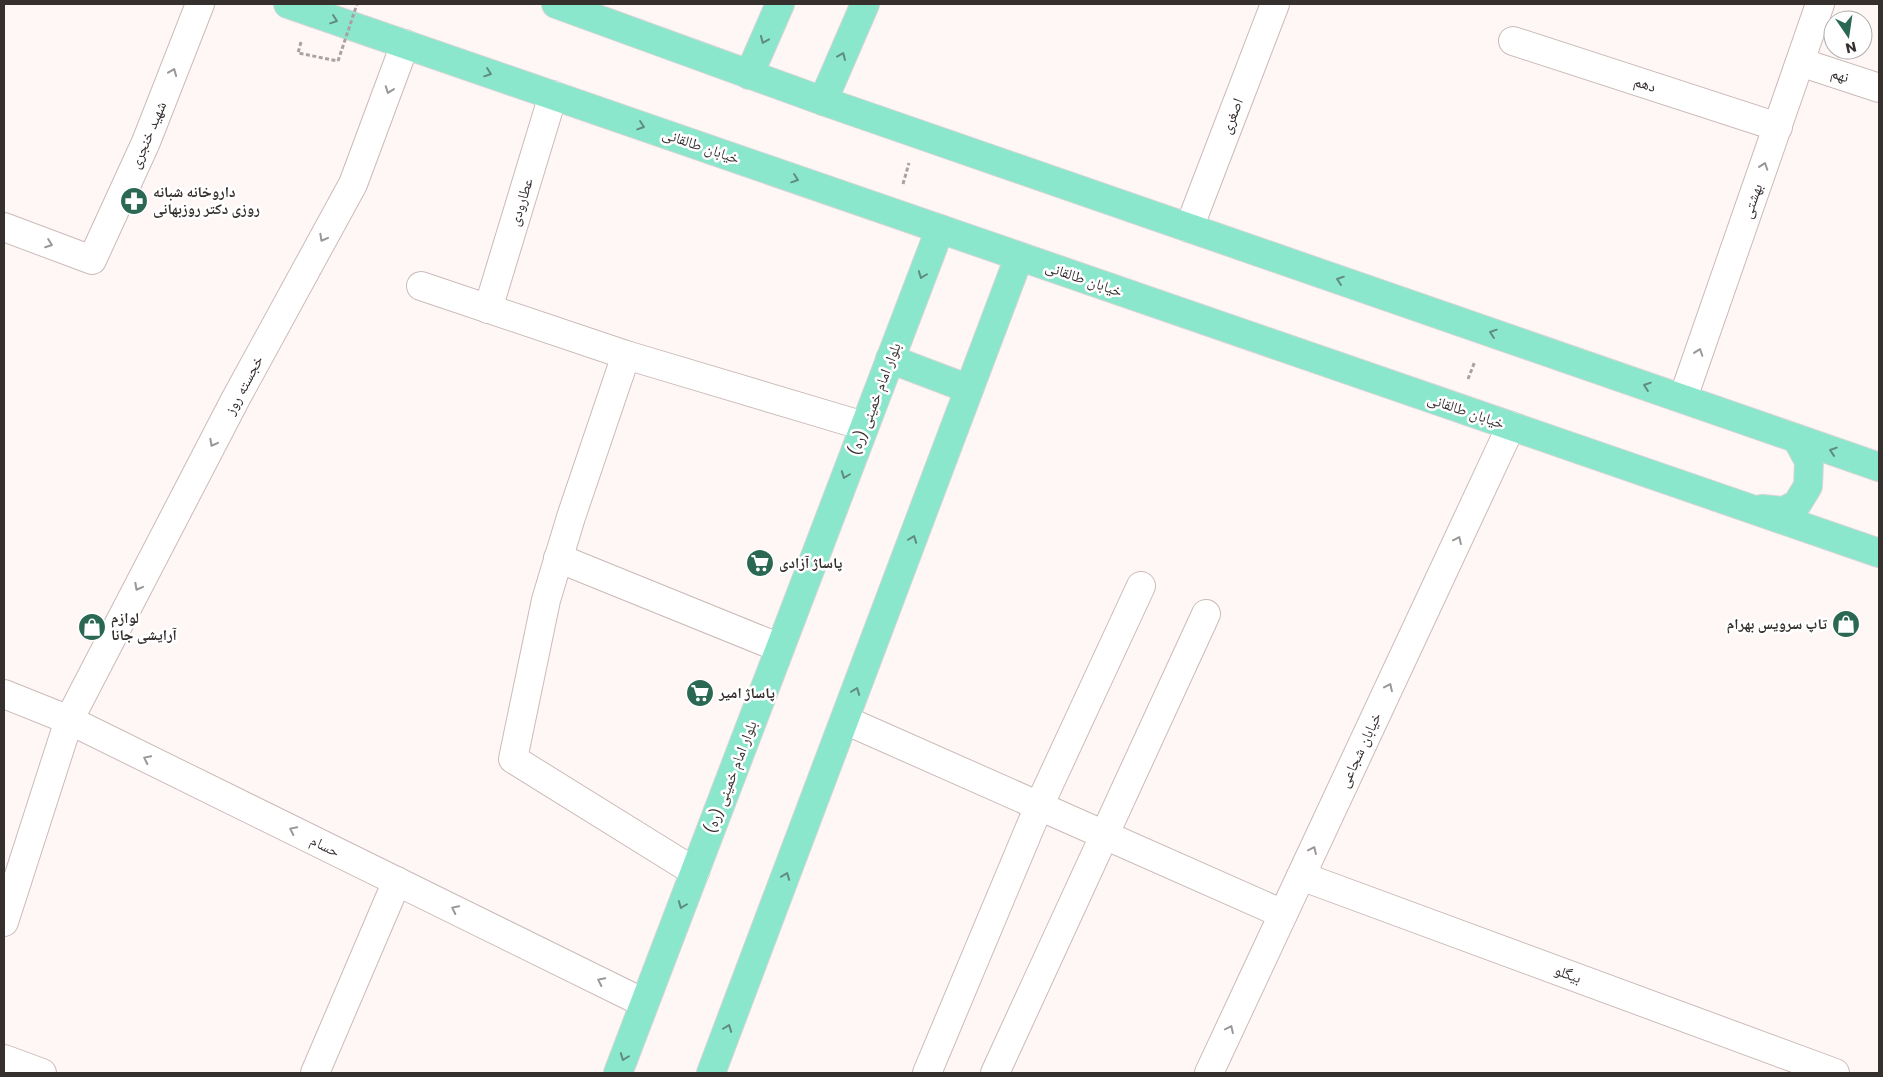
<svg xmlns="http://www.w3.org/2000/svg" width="1883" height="1077" viewBox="0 0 1883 1077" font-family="Poppins,'Noto Naskh Arabic',sans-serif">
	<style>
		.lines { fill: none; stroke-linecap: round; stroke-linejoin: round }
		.minor-casing { stroke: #cbbbb8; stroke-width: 30 }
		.major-casing { stroke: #d7d5d5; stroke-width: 30 }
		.path { stroke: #a9a2a1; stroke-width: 3; stroke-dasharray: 4 2.5; stroke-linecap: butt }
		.minor { stroke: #fff; stroke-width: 28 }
		.major { stroke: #8ae7cc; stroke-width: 28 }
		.path-bridge { stroke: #a9a2a1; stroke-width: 3; stroke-dasharray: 4 2.5; stroke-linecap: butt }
		.oneway { stroke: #608b7d }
		.oneway2 { stroke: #9a9796 }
		.labels { text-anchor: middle; stroke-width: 5; stroke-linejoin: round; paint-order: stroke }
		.street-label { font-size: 15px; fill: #352f2e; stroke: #fff }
		.poi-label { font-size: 15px; font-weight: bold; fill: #352f2e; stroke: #fff; text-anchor: start }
	</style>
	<rect width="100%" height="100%" fill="#fef7f6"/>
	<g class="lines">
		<g class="minor-casing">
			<g id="minor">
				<polyline points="1513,41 1778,127"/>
				<polyline points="1800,62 1879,88"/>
				<polyline points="4,227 92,260 146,142 200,4"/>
				<polyline points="1189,228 1275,4"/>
				<polyline points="421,286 626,355 864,426"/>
				<polyline points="488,309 553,95"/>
				<polyline points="626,355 571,517 546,600 513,759 695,872"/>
				<polyline points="1683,398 1820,4"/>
				<polyline points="558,558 780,648"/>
				<polyline points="4,694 69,720 644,1003"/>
				<polyline points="845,720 1283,914"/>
				<polyline points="1301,876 1835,1073"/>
				<polyline points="4,922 69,720 235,400 353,184 405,44"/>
				<polyline points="4,1059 42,1073"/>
				<polyline points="315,1073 397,881"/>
				<polyline points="927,1073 1039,806 1141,586"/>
				<polyline points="995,1073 1206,614"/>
				<polyline points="1209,1073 1511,426"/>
			</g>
		</g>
		<g class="major-casing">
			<g id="major">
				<polyline points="288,4 1879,553"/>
				<polyline points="556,4 823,101 1879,467"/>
				<polyline points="749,75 780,4"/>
				<polyline points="823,101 865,4"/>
				<polyline points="890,359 969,389"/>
				<polyline points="1762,509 1784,511 1797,504 1808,486 1809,461 1797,439"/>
				<polyline points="618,1073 940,229"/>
				<polyline points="711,1073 1019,257"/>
			</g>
		</g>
		<g class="path">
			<polyline points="301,42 298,53 338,61"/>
			<polyline points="903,184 909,163"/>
			<polyline points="1468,379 1475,361"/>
		</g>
		<use href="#minor" class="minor"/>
		<use href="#major" class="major"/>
		<polyline class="path-bridge" points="338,61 357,4"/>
	</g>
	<defs><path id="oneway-chevron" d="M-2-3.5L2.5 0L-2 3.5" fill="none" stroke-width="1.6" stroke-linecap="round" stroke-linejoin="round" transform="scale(1.25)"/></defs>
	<g class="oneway">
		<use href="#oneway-chevron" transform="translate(334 20) rotate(19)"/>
		<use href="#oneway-chevron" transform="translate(764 40) rotate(113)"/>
		<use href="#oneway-chevron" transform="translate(842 56) rotate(-67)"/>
		<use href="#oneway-chevron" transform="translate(488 73) rotate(19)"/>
		<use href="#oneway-chevron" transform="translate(641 126) rotate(19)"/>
		<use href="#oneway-chevron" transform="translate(795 179) rotate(19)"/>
		<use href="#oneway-chevron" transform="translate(922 275) rotate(111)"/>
		<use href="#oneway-chevron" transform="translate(1340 280) rotate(-161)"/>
		<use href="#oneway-chevron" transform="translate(1493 333) rotate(-161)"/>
		<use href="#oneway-chevron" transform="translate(1647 386) rotate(-161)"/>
		<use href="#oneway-chevron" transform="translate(1833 451) rotate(-162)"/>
		<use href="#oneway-chevron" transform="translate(845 475) rotate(111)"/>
		<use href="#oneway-chevron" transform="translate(913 539) rotate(-69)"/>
		<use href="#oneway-chevron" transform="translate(856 691) rotate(-69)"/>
		<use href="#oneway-chevron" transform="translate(786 876) rotate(-69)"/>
		<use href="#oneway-chevron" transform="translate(682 905) rotate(111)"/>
		<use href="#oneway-chevron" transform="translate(728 1028) rotate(-69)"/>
		<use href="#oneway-chevron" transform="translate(624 1057) rotate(111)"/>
	</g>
	<g class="oneway2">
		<use href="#oneway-chevron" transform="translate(173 72) rotate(-68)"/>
		<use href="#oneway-chevron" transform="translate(389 90) rotate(110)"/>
		<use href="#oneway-chevron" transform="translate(1764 166) rotate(-71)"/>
		<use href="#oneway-chevron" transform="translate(323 238) rotate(118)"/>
		<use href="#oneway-chevron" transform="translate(49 244) rotate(20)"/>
		<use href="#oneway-chevron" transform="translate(1699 352) rotate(-71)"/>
		<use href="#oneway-chevron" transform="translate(213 443) rotate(118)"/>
		<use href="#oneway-chevron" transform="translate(1458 540) rotate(-65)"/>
		<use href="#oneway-chevron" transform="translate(138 587) rotate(118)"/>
		<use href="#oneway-chevron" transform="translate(1389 687) rotate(-65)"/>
		<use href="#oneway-chevron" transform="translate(147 759) rotate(-154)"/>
		<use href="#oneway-chevron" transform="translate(293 830) rotate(-154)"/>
		<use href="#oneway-chevron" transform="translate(1313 850) rotate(-65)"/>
		<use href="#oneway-chevron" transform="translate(455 909) rotate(-154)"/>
		<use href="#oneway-chevron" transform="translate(601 981) rotate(-154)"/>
		<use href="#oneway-chevron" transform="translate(1230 1029) rotate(-65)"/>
	</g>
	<defs>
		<g id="pharmacy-disc" transform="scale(1.4375)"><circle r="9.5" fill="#2b6854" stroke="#fff"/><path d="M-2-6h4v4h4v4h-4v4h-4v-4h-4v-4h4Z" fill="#fff"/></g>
		<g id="supermarket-disc" transform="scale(1.4375)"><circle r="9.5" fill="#2b6854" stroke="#fff"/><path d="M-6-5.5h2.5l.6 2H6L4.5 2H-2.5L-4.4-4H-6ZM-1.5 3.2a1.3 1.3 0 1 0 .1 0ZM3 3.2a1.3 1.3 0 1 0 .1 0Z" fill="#fff"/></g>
		<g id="shop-disc" transform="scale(1.4375)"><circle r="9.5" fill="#2b6854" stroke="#fff"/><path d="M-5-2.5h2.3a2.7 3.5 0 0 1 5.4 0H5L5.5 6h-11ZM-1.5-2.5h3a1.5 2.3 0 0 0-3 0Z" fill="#fff"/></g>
	</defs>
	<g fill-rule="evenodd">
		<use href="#pharmacy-disc" x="134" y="201"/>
		<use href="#supermarket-disc" x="760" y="563"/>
		<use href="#shop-disc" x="1846" y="624"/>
		<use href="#shop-disc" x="92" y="627"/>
		<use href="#supermarket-disc" x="700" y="693"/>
	</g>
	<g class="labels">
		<g class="street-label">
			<text transform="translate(1840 75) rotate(18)" y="5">نهم</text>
			<text transform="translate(1645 84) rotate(18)" y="5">دهم</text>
			<text transform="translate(1232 116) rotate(-69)" y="5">اصغری</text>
			<text transform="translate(148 135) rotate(-67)" y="5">شهید خنجری</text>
			<text transform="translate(701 146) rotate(19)" y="5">خیابان طالقانی</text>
			<text transform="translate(1752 201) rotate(-71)" y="5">بهشتی</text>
			<text transform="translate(521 202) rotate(-73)" y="5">عطارودی</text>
			<text transform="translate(1084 279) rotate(19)" y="5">خیابان طالقانی</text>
			<text transform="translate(244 385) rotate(-62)" y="5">خجسته روز</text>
			<text transform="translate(875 399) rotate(-69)" y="5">بلوار امام خمینی (ره)</text>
			<text transform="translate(1466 411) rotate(19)" y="5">خیابان طالقانی</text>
			<text transform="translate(1360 750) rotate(-65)" y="5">خیابان شجاعی</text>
			<text transform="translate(731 777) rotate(-69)" y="5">بلوار امام خمینی (ره)</text>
			<text transform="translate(325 846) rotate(26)" y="5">حسام</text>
			<text transform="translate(1568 974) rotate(20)" y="5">بیگلو</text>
		</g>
		<g class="poi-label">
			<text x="153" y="197">داروخانه شبانه<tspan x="153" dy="17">روزی دکتر روزبهانی</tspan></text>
			<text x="779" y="568">پاساژ آزادی</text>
			<text x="111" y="623">لوازم<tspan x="111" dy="17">آرایشی جانا</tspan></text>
			<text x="1827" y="629" text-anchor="end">تاپ سرویس بهرام</text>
			<text x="719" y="698">پاساژ امیر</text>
		</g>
	</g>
	<rect width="1883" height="1077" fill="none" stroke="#352f2e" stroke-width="10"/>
	<g transform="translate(1848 35) rotate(167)"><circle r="24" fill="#ffffff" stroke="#aeacab"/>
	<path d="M0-4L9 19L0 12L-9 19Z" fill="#2b6854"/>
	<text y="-8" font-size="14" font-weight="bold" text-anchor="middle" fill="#352f2e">N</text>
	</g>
</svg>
